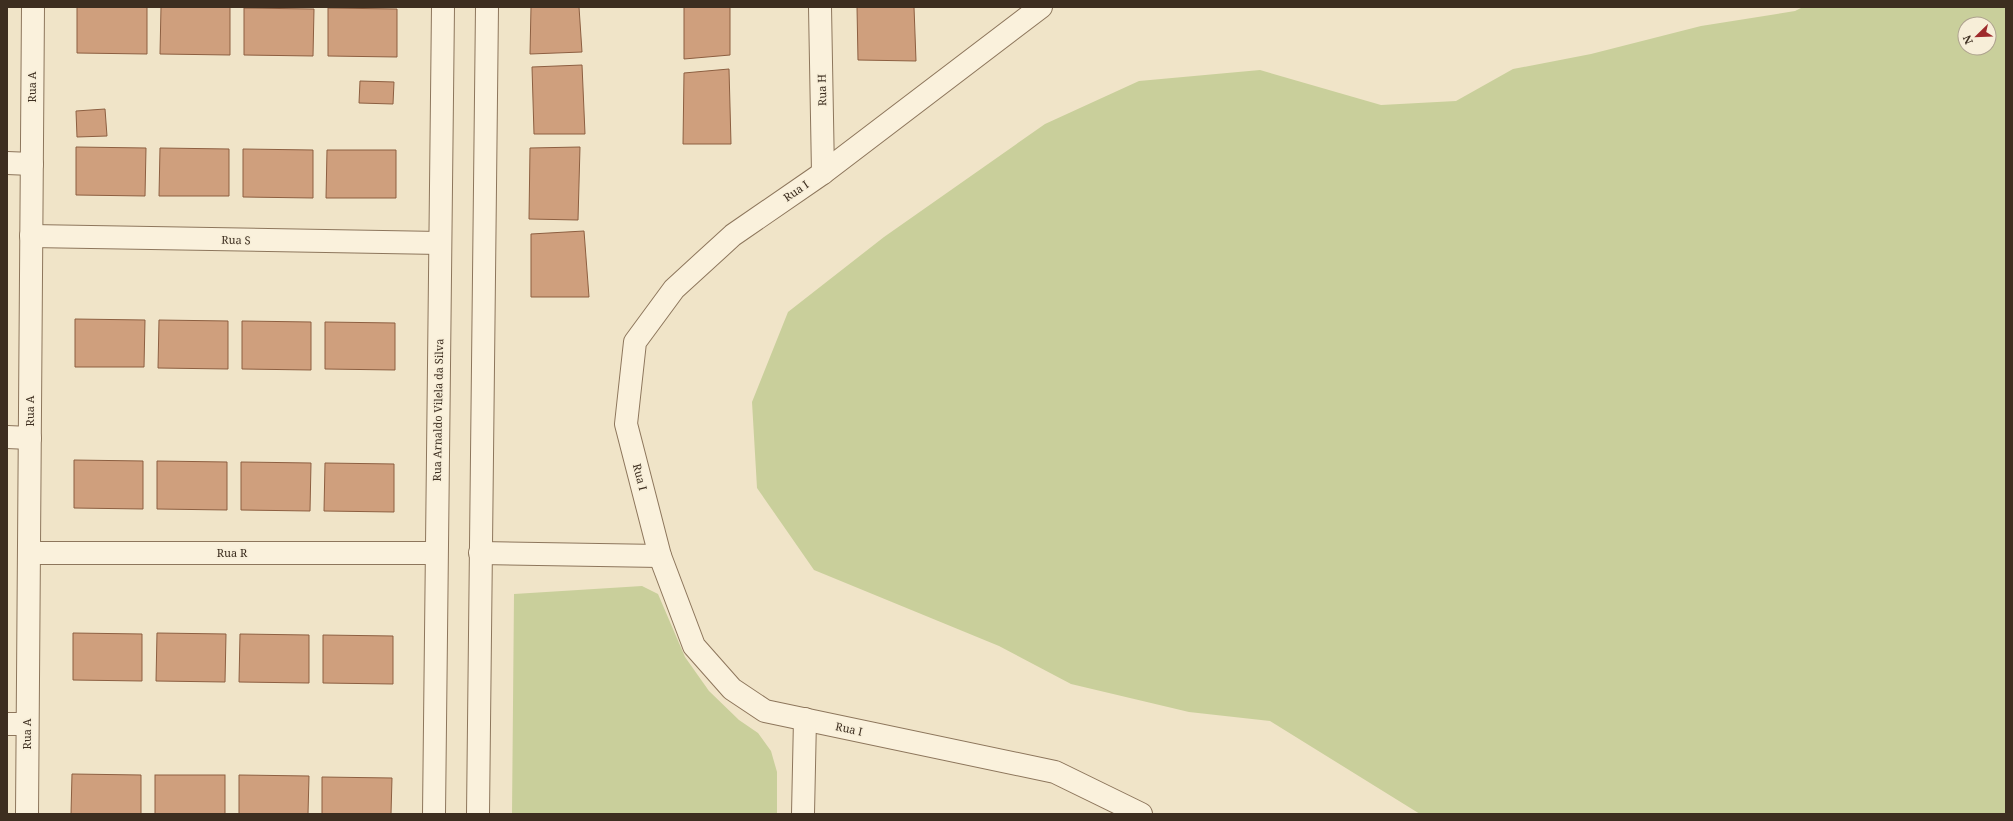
<svg xmlns="http://www.w3.org/2000/svg" width="2013" height="821" viewBox="0 0 2013 821" font-family="'Noto Serif',serif">
	<style>
		.green { fill: #c9cf9b; fill-rule: evenodd }
		.building { fill: #cf9f7d; stroke: #8d5f41 }
		.lines { fill: none; stroke-linecap: round; stroke-linejoin: round }
		.street-casing { stroke: #8d765c; stroke-width: 24 }
		.street { stroke: #faf1dc; stroke-width: 22 }
		.labels { text-anchor: middle; stroke-width: 3; stroke-linejoin: round; paint-order: stroke }
		.street-label { font-size: 11px; fill: #3d2e20; stroke: #f7eed8 }
	</style>
	<rect width="100%" height="100%" fill="#f0e4c8"/>
	<g class="green">
		<path d="M1803 7H2006V814H1420L1270 721 1189 712 1071 684 999 646 814 570 757 488 752 402 788 312 884 237 1045 124 1139 81 1260 70 1381 105 1456 101 1513 69 1591 54 1701 26 1795 11ZM1965 24H1989V48H1965Z"/>
		<polygon points="642,586 658,594 685,657 709,691 739,720 758,733 771,751 777,772 777,814 512,814 514,594"/>
	</g>
	<g class="building">
		<polygon points="77,7 147,7 147,54 77,53"/>
		<polygon points="161,7 230,7 230,55 160,54"/>
		<polygon points="531,7 579,7 582,52 530,54"/>
		<polygon points="684,7 730,7 730,55 684,59"/>
		<polygon points="857,7 914,7 916,61 858,60"/>
		<polygon points="244,8 314,9 313,56 244,55"/>
		<polygon points="328,8 397,9 397,57 328,56"/>
		<polygon points="582,65 585,134 534,134 532,67"/>
		<polygon points="729,69 731,144 683,144 684,73"/>
		<polygon points="360,81 394,82 393,104 359,103"/>
		<polygon points="105,109 107,136 77,137 76,111"/>
		<polygon points="76,147 146,148 145,196 76,195"/>
		<polygon points="580,147 578,220 529,219 530,148"/>
		<polygon points="160,148 229,149 229,196 159,196"/>
		<polygon points="243,149 313,150 313,198 243,197"/>
		<polygon points="327,150 396,150 396,198 326,198"/>
		<polygon points="584,231 589,297 531,297 531,234"/>
		<polygon points="75,319 145,320 144,367 75,367"/>
		<polygon points="159,320 228,321 228,369 158,368"/>
		<polygon points="242,321 311,322 311,370 242,369"/>
		<polygon points="325,322 395,323 395,370 325,369"/>
		<polygon points="74,460 143,461 143,509 74,508"/>
		<polygon points="157,461 227,462 227,510 157,509"/>
		<polygon points="241,462 311,463 310,511 241,510"/>
		<polygon points="325,463 394,464 394,512 324,511"/>
		<polygon points="73,633 142,634 142,681 73,680"/>
		<polygon points="157,633 226,634 225,682 156,681"/>
		<polygon points="240,634 309,635 309,683 239,682"/>
		<polygon points="323,635 393,636 393,684 323,683"/>
		<polygon points="72,774 141,775 141,814 71,814"/>
		<rect x="155" y="775" width="70" height="39"/>
		<polygon points="239,775 309,776 308,814 239,814"/>
		<polygon points="322,777 392,778 391,814 322,814"/>
	</g>
	<g class="lines">
		<g class="street-casing">
			<g id="street">
				<polyline points="820,7 823,173"/>
				<polyline points="1041,7 823,173 733,235 674,289 635,342 626,424 660,556 694,646 732,689 765,711 1055,772 1141,814"/>
				<polyline points="7,163 32,164"/>
				<polyline points="31,236 440,243"/>
				<polyline points="7,437 30,438"/>
				<polyline points="29,553 436,553"/>
				<polyline points="480,553 660,556"/>
				<polyline points="7,724 27,724"/>
				<polyline points="27,814 33,7"/>
				<polyline points="434,814 443,7"/>
				<polyline points="478,814 487,7"/>
				<polyline points="803,814 805,719"/>
			</g>
		</g>
		<use href="#street" class="street"/>
	</g>
	<g class="labels">
		<g class="street-label">
			<text transform="translate(32 87) rotate(-90)" y="4">Rua A</text>
			<text transform="translate(822 90) rotate(-91)" y="4">Rua H</text>
			<text transform="translate(796 191) rotate(-35)" y="4">Rua I</text>
			<text transform="translate(236 240) rotate(1)" y="4">Rua S</text>
			<text transform="translate(438 410) rotate(-89)" y="4">Rua Arnaldo Vilela da Silva</text>
			<text transform="translate(30 411) rotate(-90)" y="4">Rua A</text>
			<text transform="translate(640 477) rotate(76)" y="4">Rua I</text>
			<text x="232" y="557">Rua R</text>
			<text transform="translate(849 729) rotate(12)" y="4">Rua I</text>
			<text transform="translate(27 734) rotate(-90)" y="4">Rua A</text>
		</g>
	</g>
	<rect width="2013" height="821" fill="none" stroke="#3d2e20" stroke-width="16"/>
	<g transform="translate(1977 36) rotate(247)"><circle r="19" fill="#f7eed8" stroke="#ada18e"/>
	<path d="M0-3L7 15L0 10L-7 15Z" fill="#9e2a2b"/>
	<text y="-6" font-size="11" font-weight="bold" text-anchor="middle" fill="#3d2e20">N</text>
	</g>
</svg>
